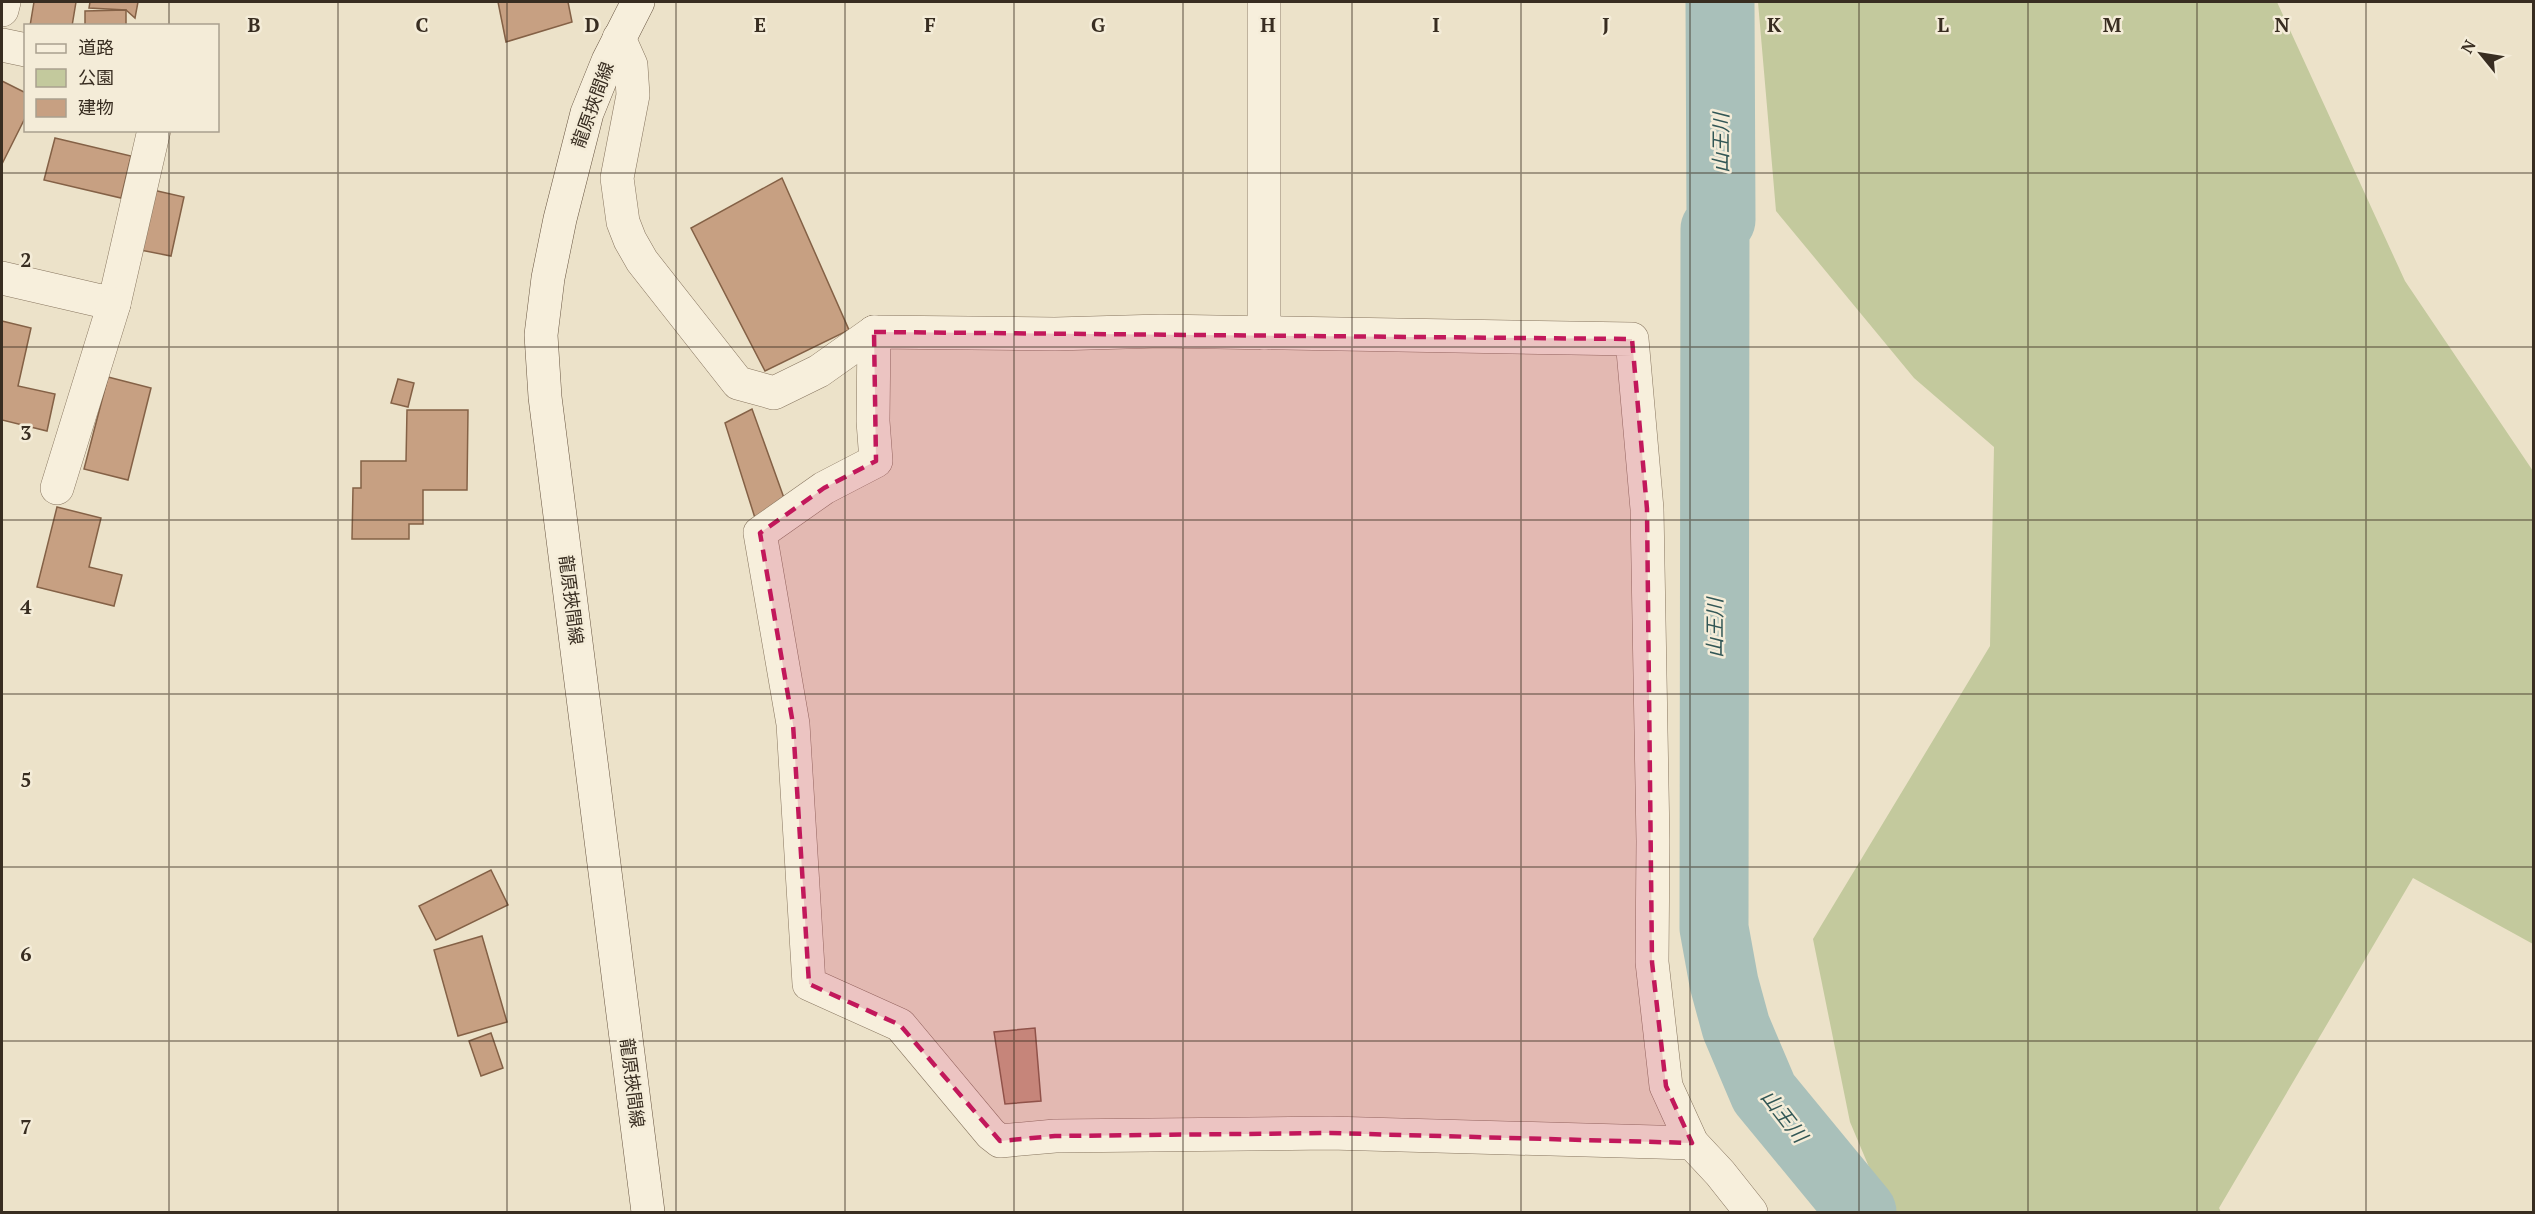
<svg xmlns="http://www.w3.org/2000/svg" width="2535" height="1214" viewBox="0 0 2535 1214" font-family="'PT Serif','Noto Sans JP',serif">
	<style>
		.green { fill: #c3c99d }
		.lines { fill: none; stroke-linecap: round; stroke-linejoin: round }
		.river { stroke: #a9c0ba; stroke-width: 69 }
		.building { fill: #c7a082; stroke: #846146; stroke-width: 1.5 }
		.minor-casing { stroke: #87755f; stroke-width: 34 }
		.secondary-casing { stroke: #695642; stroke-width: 34 }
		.minor { stroke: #f7efdc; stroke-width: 33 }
		.secondary { stroke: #f7efdc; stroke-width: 33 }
		.marked { fill: #c2185b; fill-opacity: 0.2; stroke: #c2185b; stroke-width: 4.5; stroke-dasharray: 12 8; stroke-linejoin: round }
		.grid { fill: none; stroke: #382d21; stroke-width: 1.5; stroke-opacity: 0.55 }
		.labels { text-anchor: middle; stroke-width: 5; stroke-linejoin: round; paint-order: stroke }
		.street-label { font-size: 18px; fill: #382d21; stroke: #f4ecd8 }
		.water-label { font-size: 20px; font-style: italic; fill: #325756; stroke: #f4ecd8 }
		.grid-label { font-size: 20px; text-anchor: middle; font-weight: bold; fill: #382d21; stroke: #f4ecd8; stroke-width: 5; stroke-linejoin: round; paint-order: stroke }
	</style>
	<rect width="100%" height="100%" fill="#ece2c9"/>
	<polygon class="green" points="1758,2 2277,2 2405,281 2533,471 2533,944 2413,878 2219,1208 2221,1212 1888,1212 1850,1122 1813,939 1990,646 1994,447 1914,378 1776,211"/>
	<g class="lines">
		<polyline class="river" points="1720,2 1721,220 1715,229 1714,928 1724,983 1736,1027 1764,1093 1862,1212"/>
	</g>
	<g class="building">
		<polygon points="34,2 76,2 72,26 30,26"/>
		<polygon points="90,2 138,2 135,18 126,10 89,8"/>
		<polygon points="498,2 568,2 572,22 506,42"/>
		<polygon points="126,10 126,26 85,26 85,11"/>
		<polygon points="2,81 26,93 26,116 2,164"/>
		<polygon points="55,138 131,156 121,198 44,180"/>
		<polygon points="782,178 849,330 765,371 691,228"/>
		<polygon points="153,190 184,197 171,256 140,250"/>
		<polygon points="2,321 31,328 18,386 55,394 47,431 2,420"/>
		<polygon points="108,377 151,388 128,480 84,469"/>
		<polygon points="398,379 414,383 408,407 391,403"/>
		<polygon points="752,409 784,498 755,518 725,423"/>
		<polygon points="407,410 468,410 467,490 423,490 423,524 409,524 409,539 352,539 353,488 361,488 361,461 406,461"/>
		<polygon points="57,507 101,518 89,567 122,575 114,606 37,587"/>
		<polygon points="491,870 508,905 436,940 419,906"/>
		<polygon points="482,936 507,1022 458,1036 434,950"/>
		<polygon points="1035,1028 1041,1101 1005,1104 994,1032"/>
		<polygon points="491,1033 503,1068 481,1076 469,1041"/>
	</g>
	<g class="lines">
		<g class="minor-casing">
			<g id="minor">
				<polyline points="2,10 4,2"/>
				<polyline points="619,38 631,65 633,95 617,178 623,222 630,240 642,261 738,383 774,393 819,371 874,332 1055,334 1161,331 1632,339 1647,509 1653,841 1652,962 1666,1086 1692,1143 1720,1173 1751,1212"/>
				<polyline points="2,45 26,50"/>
				<polyline points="2,278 114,304 154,130"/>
				<polyline points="874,332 873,421 876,461 824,488 760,533 793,724 809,984 900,1025 991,1134 1000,1141 1055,1136 1330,1133 1692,1143"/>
				<polyline points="1264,333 1264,2"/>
				<polyline points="57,488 114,304"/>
			</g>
		</g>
		<g class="secondary-casing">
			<polyline id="secondary" points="638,2 608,61 587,113 560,219 548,278 541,335 545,397 648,1212"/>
		</g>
		<use href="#minor" class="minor"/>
		<use href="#secondary" class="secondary"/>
	</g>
	<path class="marked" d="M874 332 1632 339 1647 509 1652 962 1666 1086 1692 1143 1330 1133 1055 1136 1000 1141 900 1025 809 984 793 724 760 533 824 488 876 461Z"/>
	<path class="grid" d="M169 2V26M338 2V1212M507 2V1212M676 2V1212M845 2V1212M1014 2V1212M1183 2V1212M1352 2V1212M1521 2V1212M1690 2V1212M1859 2V1212M2028 2V1212M2197 2V1212M2366 2V1212M169 130V1212M2 173H2534M2 347H2534M2 520H2534M2 694H2534M2 867H2534M2 1041H2534"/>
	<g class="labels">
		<g class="street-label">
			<text transform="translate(593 105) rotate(-70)" y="6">龍原挾間線</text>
			<text transform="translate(571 600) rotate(83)" y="6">龍原挾間線</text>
			<text transform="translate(632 1083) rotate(83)" y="6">龍原挾間線</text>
		</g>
		<g class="water-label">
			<text transform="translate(1721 143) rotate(-90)" y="7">山王川</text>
			<text transform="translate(1715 628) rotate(-90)" y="7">山王川</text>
			<text transform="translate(1784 1116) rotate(52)" y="7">山王川</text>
		</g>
	</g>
	<g class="grid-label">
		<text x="254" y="32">B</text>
		<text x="422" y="32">C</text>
		<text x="592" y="32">D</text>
		<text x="760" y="32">E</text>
		<text x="930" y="32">F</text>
		<text x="1098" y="32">G</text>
		<text x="1268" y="32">H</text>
		<text x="1436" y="32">I</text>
		<text x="1606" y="32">J</text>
		<text x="1774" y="32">K</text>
		<text x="1943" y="32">L</text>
		<text x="2112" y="32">M</text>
		<text x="2282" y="32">N</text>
		<text x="26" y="267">2</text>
		<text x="26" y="440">3</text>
		<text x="26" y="614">4</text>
		<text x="26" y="787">5</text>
		<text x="26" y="961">6</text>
		<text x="26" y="1134">7</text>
	</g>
	<rect width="2535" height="1214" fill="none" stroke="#382d21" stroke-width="6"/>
	<rect x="24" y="24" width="195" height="108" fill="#f4ecd8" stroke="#a9a08f" stroke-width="1.5"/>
	<rect x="36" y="44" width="30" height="9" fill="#f7efdc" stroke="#a9a08f" stroke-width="1.5"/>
	<text x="78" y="54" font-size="18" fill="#382d21">道路</text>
	<rect x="36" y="69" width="30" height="18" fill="#c3c99d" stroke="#a9a08f" stroke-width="1.5"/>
	<text x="78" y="84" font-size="18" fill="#382d21">公園</text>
	<rect x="36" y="99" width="30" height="18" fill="#c7a082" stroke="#a9a08f" stroke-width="1.5"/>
	<text x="78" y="114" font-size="18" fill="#382d21">建物</text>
	<g transform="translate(2481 54) rotate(300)" stroke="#f4ecd8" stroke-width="4.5" paint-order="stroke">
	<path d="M0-4.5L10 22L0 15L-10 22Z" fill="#382d21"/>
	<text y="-9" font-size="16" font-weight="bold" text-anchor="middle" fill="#382d21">N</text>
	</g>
</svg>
